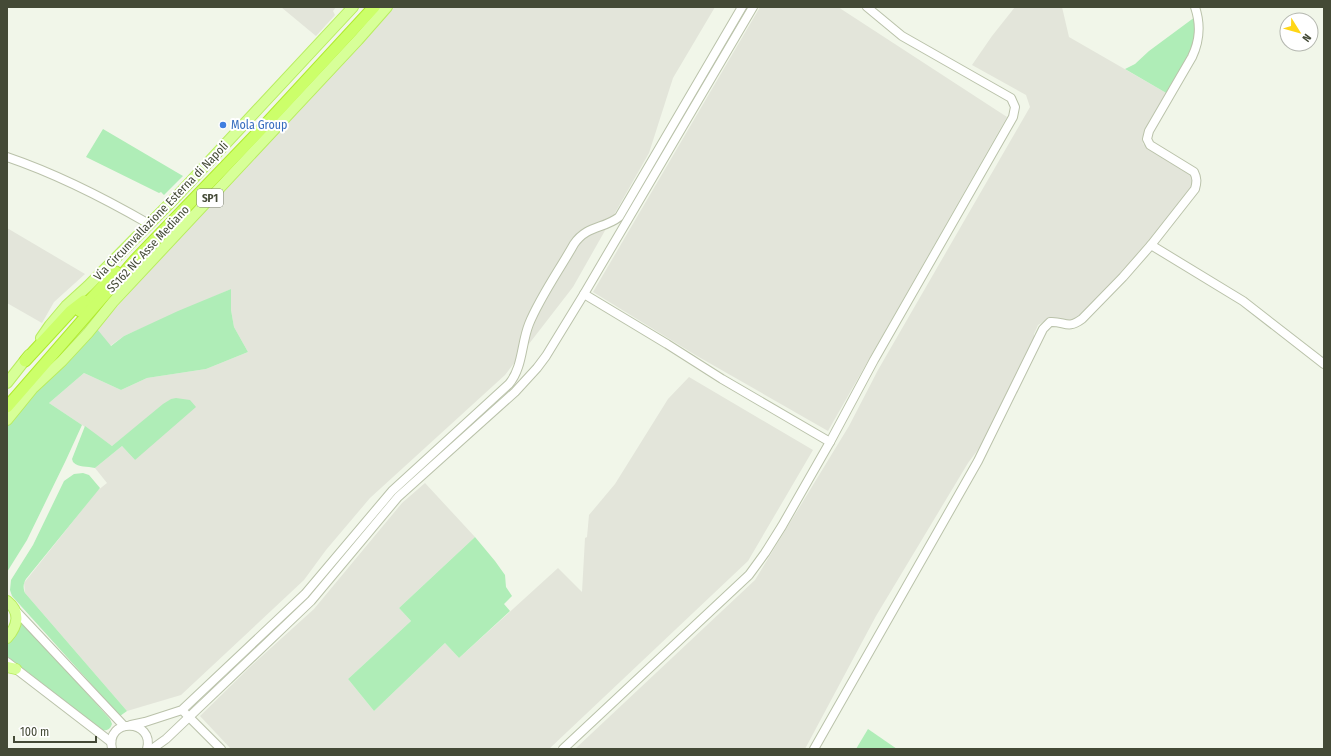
<svg xmlns="http://www.w3.org/2000/svg" width="1331" height="756" viewBox="0 0 1331 756" font-family="'Fira Sans Condensed',sans-serif">
	<style>
		.industrial { fill: #e3e5da }
		.green { fill: #afedb7 }
		.lines { fill: none; stroke-linecap: round; stroke-linejoin: round }
		.minor-casing { stroke: #bac2aa; stroke-width: 10 }
		.major-casing { stroke: #b8ed5f; stroke-width: 12 }
		.highway-casing { stroke: #b0ea2e; stroke-width: 13 }
		.minor { stroke: #fff; stroke-width: 8 }
		.major { stroke: #d7ff98; stroke-width: 10 }
		.highway { stroke: #ccff6a; stroke-width: 11 }
		.shop-dot { fill: #3f7fe0; stroke: #fff; stroke-width: 1.5 }
		.labels { text-anchor: middle; stroke-width: 4; stroke-linejoin: round; paint-order: stroke }
		.shield { fill: #fff; stroke: #7c8072; stroke-width: 1 }
		.shield-label { font-size: 11px; font-weight: bold; fill: #444a36 }
		.shop-label { font-size: 12px; fill: #366cbe; stroke: #fff; text-anchor: start }
		.street-label { font-size: 12px; fill: #444a36; stroke: #fff }
	</style>
	<rect width="100%" height="100%" fill="#f1f6e9"/>
	<g class="industrial">
		<polygon points="281,7 336,7 333,11 335,15 316,36"/>
		<polygon points="393,7 715,7 673,78 649,153 573,287 505,375 370,498 326,550 304,580 181,695 127,711 25,593 24,583 97,491 107,483 95,468 122,446 135,460 171,399 112,446 82,425 49,403 84,373 121,390 147,378 206,369 248,352 234,327 231,310 231,289 124,336 110,346 94,340 97,329 203,211 308,102"/>
		<polygon points="760,7 838,7 1007,117 828,431 697,356 593,292"/>
		<polygon points="1015,7 1062,7 1069,37 1168,94 1142,138 1143,144 1192,173 1193,189 1131,266 1075,321 1069,322 1050,318 1038,325 1034,334 1034,338 1024,361 983,443 968,463 876,616 805,749 575,749 755,580 849,426 878,370 1030,107 1026,95 972,65 992,36"/>
		<polygon points="7,228 85,274 54,302 42,323 7,303"/>
		<polygon points="689,377 813,450 748,561 549,749 231,749 200,716 252,665 314,609 402,503 425,483 475,537 399,608 411,621 348,679 374,711 445,643 459,658 558,568 582,592 585,538 587,537 589,515 615,484 668,399"/>
	</g>
	<g class="green">
		<polygon points="1195,17 1197,28 1194,47 1168,94 1125,69 1135,64 1149,51"/>
		<polygon points="103,129 183,176 164,195 161,192 159,193 86,157"/>
		<polygon points="231,289 231,310 234,327 248,352 206,369 147,378 121,390 84,373 49,403 82,425 66,460 27,540 7,572 7,425 30,398 97,329 111,346 124,336 178,311"/>
		<path d="M176 398 190 400 196 407 135 460 122 446 95 468C87 466 79 468 73 462L72 459 85 426 112 446 163 404 171 399Z"/>
		<path d="M83 473 89 475 100 488 26 579C23 584 23 588 25 593L127 711 120 716 12 596 10 590 11 580 33 545 64 481 74 474Z"/>
		<polygon points="475,537 495,561 505,575 506,587 512,596 504,604 510,611 459,658 445,643 374,711 348,679 411,621 399,608"/>
		<path d="M19 621H22L110 719 112 724C110 730 106 731 102 730L7 656V641Z"/>
		<polygon points="868,729 897,749 856,749"/>
	</g>
	<g class="lines">
		<g class="minor-casing">
			<g id="minor">
				<path d="M7 157C57 174 104 198 149 224"/>
				<polyline points="1151,245 1243,301 1324,364"/>
				<polyline points="584,294 667,344 722,379 830,442"/>
				<polyline points="15,610 124,726"/>
				<polyline points="7,662 111,742"/>
				<polyline points="185,713 221,749"/>
				<path d="M131 725 145 722 182 710 305 594 392 491 509 384C523 367 521 344 529 324 540 297 560 269 574 244 587 225 604 229 619 217L742 7"/>
				<path d="M112 749C105 717 155 719 147 749"/>
				<polyline points="152,749 166,739 311,601 398,497 515,392 537,368 546,356 584,294 753,7"/>
				<polyline points="563,749 749,575 765,553 782,526 830,442 874,360 1013,117 1015,107 1011,98 902,36 867,7"/>
				<path d="M814 749 978 461 1043 329 1050 322C1065 321 1067 330 1082 319L1123 277 1151 245 1195 189C1197 182 1197 178 1194 172L1150 145 1147 139 1149 131 1192 57C1200 40 1201 25 1195 7"/>
			</g>
		</g>
		<g class="major-casing">
			<g id="major">
				<polyline points="41,338 50,325 66,306 88,286 177,196 353,7"/>
				<polyline points="7,383 29,355"/>
				<polyline points="7,420 33,388 62,361 88,333 113,302 358,40 387,7"/>
				<path d="M7 601C21 612 18 626 7 638"/>
				<polyline points="7,667 16,669"/>
			</g>
		</g>
		<g class="highway-casing">
			<g id="highway">
				<polyline points="80,311 116,272"/>
				<polyline points="25,361 71,311 84,301"/>
				<polyline points="7,407 135,260 264,126 374,7"/>
			</g>
		</g>
		<use href="#minor" class="minor"/>
		<use href="#major" class="major"/>
		<use href="#highway" class="highway"/>
	</g>
	<circle class="shop-dot" cx="223" cy="125" r="4"/>
	<g class="labels">
		<rect class="shield" x="197" y="189" width="26" height="18" rx="3"/>
		<g class="shield-label">
			<text x="210" y="202">SP1</text>
		</g>
		<g class="shop-label">
			<text x="231" y="129">Mola Group</text>
		</g>
		<g class="street-label">
			<text transform="translate(161 211) rotate(-46)" y="4">Via Circumvallazione Esterna di Napoli</text>
			<text transform="translate(148 249) rotate(-47)" y="4">SS162 NC Asse Mediano</text>
		</g>
	</g>
	<rect width="1331" height="756" fill="none" stroke="#444a36" stroke-width="16"/>
	<g transform="translate(1299 32) rotate(127)"><circle r="19" fill="#ffffff" stroke="#b4b7af"/>
	<path d="M0-3L7 15L0 10L-7 15Z" fill="#ffd616"/>
	<text y="-6" font-size="11" font-weight="bold" text-anchor="middle" fill="#444a36">N</text>
	</g>
	<path d="M14 736v6h82v-6" fill="none" stroke="#444a36" stroke-width="2"/>
	<text x="20" y="736" font-size="12" fill="#444a36" stroke="#ffffff" stroke-width="3" paint-order="stroke">100 m</text>
</svg>
